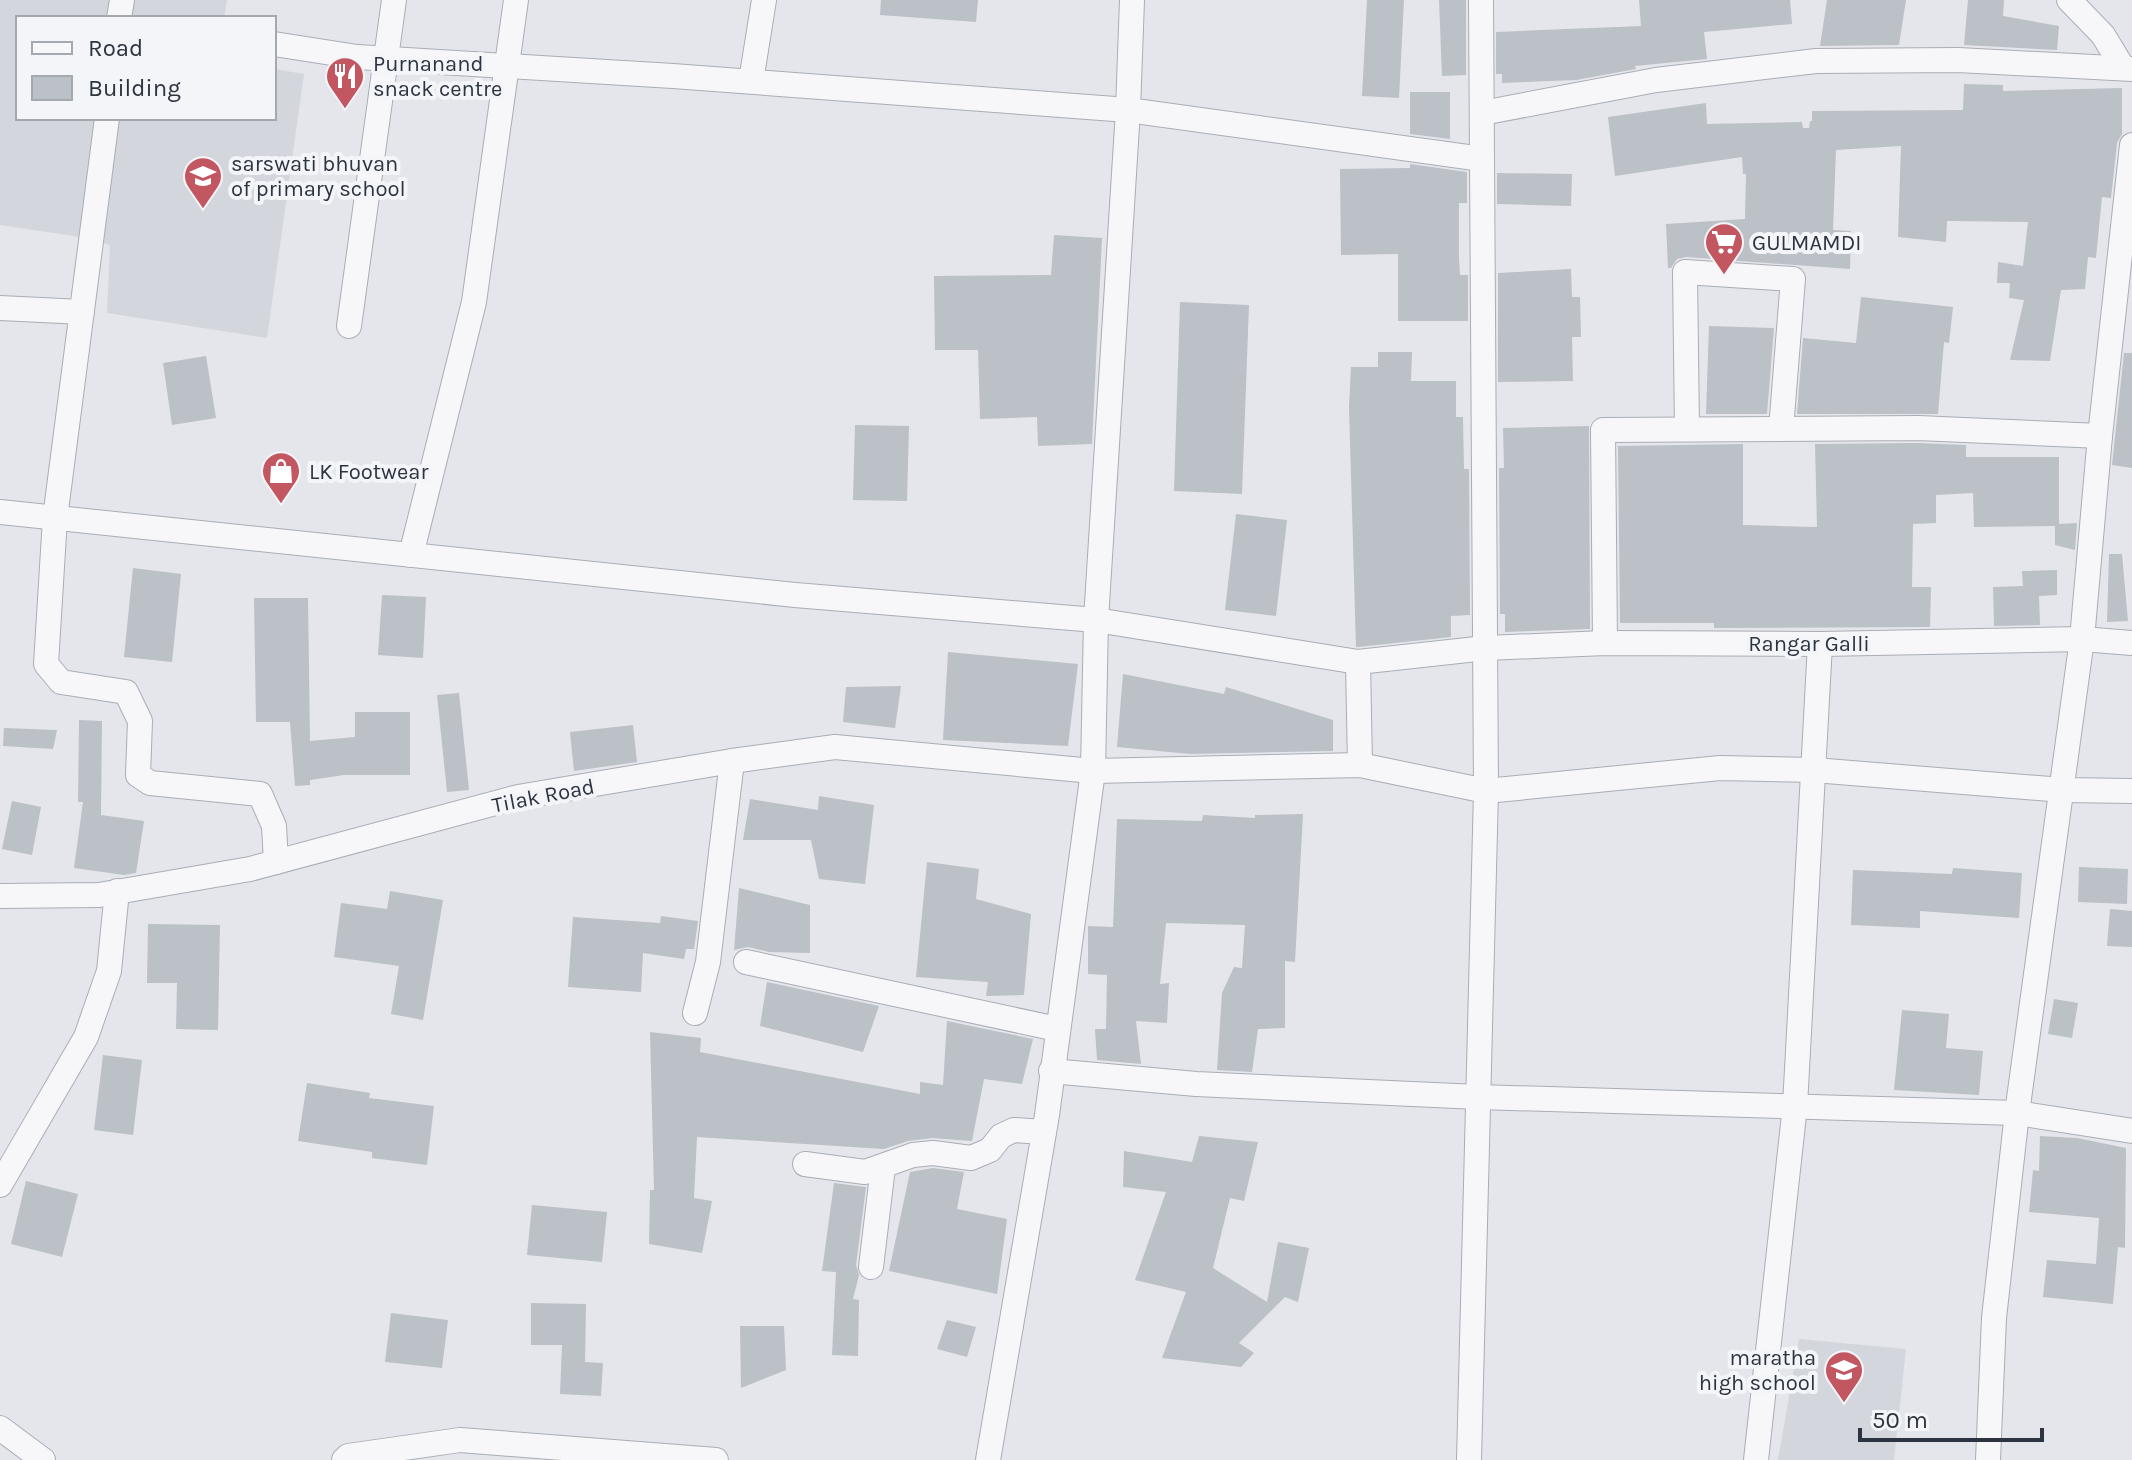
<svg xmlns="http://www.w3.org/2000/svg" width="2132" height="1460" viewBox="0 0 2132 1460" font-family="Karla,sans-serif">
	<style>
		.built { fill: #d3d6dc }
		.building { fill: #bcc0c7 }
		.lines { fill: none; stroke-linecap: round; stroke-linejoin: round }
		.minor-casing { stroke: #a9adb5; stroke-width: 26 }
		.minor { stroke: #f7f7f9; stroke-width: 24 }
		.labels { text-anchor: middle; stroke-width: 8; stroke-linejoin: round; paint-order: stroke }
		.poi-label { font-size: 22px; fill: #2d3441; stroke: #f4f5f8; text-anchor: start }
		.street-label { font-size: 22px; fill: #2d3441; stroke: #f4f5f8 }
	</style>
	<rect width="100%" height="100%" fill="#e4e6eb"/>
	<g class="built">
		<polygon points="0,0 227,0 224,18 18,18 18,118 274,118 274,69 304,74 267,338 107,313 110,245 74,236 0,225"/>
		<polygon points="1799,1339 1906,1349 1894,1460 1778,1460"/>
	</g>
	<g class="building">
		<polygon points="881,0 978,0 976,22 880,15"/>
		<polygon points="1367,0 1404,0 1399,98 1362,96"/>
		<polygon points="1439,0 1466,0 1466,75 1442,76"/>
		<polygon points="1639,0 1790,0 1792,24 1704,32 1707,59 1635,66 1636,69 1576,80 1502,83 1502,74 1496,74 1496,32 1641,26"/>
		<polygon points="1827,0 1906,0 1899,45 1820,46"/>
		<polygon points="1968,0 2004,0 2003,16 2059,26 2057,50 1964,45"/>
		<polygon points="1964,84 2003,85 2003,91 2122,88 2122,134 2117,143 2111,198 2102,197 2096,258 2088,257 2085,289 2061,290 2050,361 2010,360 2024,300 2009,298 2010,283 1997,283 1998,262 2023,266 2028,222 1947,221 1946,242 1898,237 1901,146 1836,150 1833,230 1851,231 1850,269 1686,257 1677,259 1671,268 1668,268 1666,224 1745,219 1746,174 1743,174 1742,157 1615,176 1608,117 1706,103 1707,124 1802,122 1803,128 1809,128 1810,121 1812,121 1812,111 1963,110"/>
		<polygon points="1410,92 1450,92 1450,139 1410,134"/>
		<polygon points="1410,164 1467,172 1467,203 1459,203 1459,258 1460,275 1468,275 1468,321 1398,321 1398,254 1341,255 1340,169 1410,168"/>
		<polygon points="1497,173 1572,174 1571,206 1497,204"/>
		<polygon points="1054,235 1102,238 1092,444 1038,446 1037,417 980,419 978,350 935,350 934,276 1051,275"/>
		<polygon points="1571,269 1572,297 1580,297 1581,337 1572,337 1573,381 1498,382 1498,273"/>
		<polygon points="1861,297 1953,307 1949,343 1944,342 1938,414 1797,414 1803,338 1856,343"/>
		<polygon points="1180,302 1249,305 1242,494 1174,491"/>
		<polygon points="1709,326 1774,328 1767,414 1706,414"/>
		<polygon points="1378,352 1412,352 1411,381 1456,381 1456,417 1463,417 1464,469 1469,469 1470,615 1451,616 1451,637 1358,647 1356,647 1349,407 1351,367 1378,367"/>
		<polygon points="2124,353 2132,353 2132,468 2112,465"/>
		<polygon points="206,356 216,418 172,425 163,363"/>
		<polygon points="855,425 909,426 907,501 853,500"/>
		<polygon points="1589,426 1590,629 1505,632 1505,614 1500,614 1499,468 1504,468 1503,428"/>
		<polygon points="1918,443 1966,445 1966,457 2059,457 2059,524 2077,523 2075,550 2055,545 2055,526 1974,527 1973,493 1936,495 1936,523 1913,524 1912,587 1931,587 1930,627 1714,628 1714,623 1620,623 1618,446 1743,444 1743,525 1817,527 1815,444"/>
		<polygon points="1236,514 1287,520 1276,616 1225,610"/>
		<polygon points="2109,554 2122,554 2128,621 2107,622"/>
		<polygon points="133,568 181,574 172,662 124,657"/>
		<polygon points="2057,570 2057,595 2039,596 2040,625 1994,626 1993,587 2023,586 2022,571"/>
		<polygon points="382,595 426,597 423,658 378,655"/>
		<polygon points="254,598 308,598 310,741 355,737 355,712 410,712 410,775 344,775 310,780 310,785 295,786 290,722 256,722"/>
		<polygon points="948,652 1078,664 1068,746 943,740"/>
		<polygon points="1123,674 1224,694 1226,687 1333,720 1333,751 1190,754 1117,747"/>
		<polygon points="901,686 895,728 843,722 846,687"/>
		<polygon points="459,693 469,790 447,792 437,695"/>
		<polygon points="79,720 102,721 101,815 144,821 136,873 124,875 74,868 83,802 78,802"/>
		<polygon points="633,725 637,762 574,771 570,732"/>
		<polygon points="4,728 57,730 53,749 3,746"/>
		<polygon points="819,796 874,805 865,884 819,879 811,840 743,840 750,799 818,810"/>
		<polygon points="12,801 41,807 32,855 2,849"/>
		<polygon points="1303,814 1295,962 1285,961 1285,1028 1258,1029 1252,1072 1217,1070 1222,993 1234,967 1242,968 1245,925 1166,923 1160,984 1169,983 1167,1023 1136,1021 1141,1064 1097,1060 1095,1029 1106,1029 1107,975 1088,974 1088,926 1113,927 1117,819 1202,821 1203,815 1255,818 1255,815"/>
		<polygon points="927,862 979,869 976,899 1031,914 1024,995 986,996 988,982 916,977"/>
		<polygon points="2079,867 2128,869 2127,904 2078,902"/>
		<polygon points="1953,868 2022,873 2019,918 1920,911 1920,928 1851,925 1853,870 1952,874"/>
		<polygon points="739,888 810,905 810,953 769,952 748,947 734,950"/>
		<polygon points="390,891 443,900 423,1020 391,1014 399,966 334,957 341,903 387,909"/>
		<polygon points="2110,909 2132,911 2132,947 2107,946"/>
		<polygon points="661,916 698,921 694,949 686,949 684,959 643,953 641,992 568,987 573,917 660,923"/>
		<polygon points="148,924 220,925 218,1030 176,1029 177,983 147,983"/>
		<polygon points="767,982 879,1006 863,1052 760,1026"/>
		<polygon points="2054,999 2078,1003 2072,1038 2048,1034"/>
		<polygon points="1902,1010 1949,1014 1946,1048 1983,1051 1979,1095 1894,1090"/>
		<polygon points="947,1021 1033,1039 1022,1084 984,1079 972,1141 932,1138 908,1141 884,1149 697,1137 694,1198 712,1201 702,1253 649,1244 650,1190 654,1190 650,1032 701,1038 700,1052 920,1094 920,1082 943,1085"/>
		<polygon points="103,1055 142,1060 133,1135 94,1130"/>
		<polygon points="307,1083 370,1093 369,1098 434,1106 427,1165 372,1158 372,1152 298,1141"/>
		<polygon points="1199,1136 1258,1142 1244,1201 1230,1198 1213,1268 1267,1302 1278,1242 1309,1248 1298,1302 1285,1297 1239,1343 1254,1353 1241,1367 1162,1358 1186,1292 1135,1280 1166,1192 1123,1187 1124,1151 1192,1162"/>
		<polygon points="2040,1136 2077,1138 2126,1148 2125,1248 2118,1247 2113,1304 2043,1297 2047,1260 2096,1264 2099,1218 2029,1212 2033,1170 2039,1171"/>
		<polygon points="933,1168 964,1172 957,1209 1007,1219 997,1294 889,1271 910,1172"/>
		<polygon points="26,1181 78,1194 62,1257 11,1244"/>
		<polygon points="834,1183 866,1187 856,1265 859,1275 853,1299 859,1300 858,1356 832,1355 836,1272 822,1271"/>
		<polygon points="532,1205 607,1212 602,1262 527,1255"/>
		<polygon points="531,1303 586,1304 585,1362 603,1363 601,1396 560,1394 562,1345 531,1345"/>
		<polygon points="391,1313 448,1320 442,1368 385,1362"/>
		<polygon points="947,1320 976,1327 967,1357 937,1349"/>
		<polygon points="740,1326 784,1326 786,1370 741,1388"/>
	</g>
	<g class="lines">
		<g class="minor-casing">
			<g id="minor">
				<polyline points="2069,0 2103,35 2123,68"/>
				<polyline points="119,18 122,0"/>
				<polyline points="274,44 357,57 673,76 1128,110 1482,159"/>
				<polyline points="751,81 764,0"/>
				<polyline points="1482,113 1656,80 1816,61 1958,60 2132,69"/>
				<polyline points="107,118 55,518 46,664 61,682 126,692 140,721 138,775 150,783 260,794 274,826 276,862"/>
				<polyline points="0,308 82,312"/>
				<polyline points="349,326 394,0"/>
				<polyline points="1687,429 1685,272 1793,279 1781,429"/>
				<polyline points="0,512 795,595 1096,620 1358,662 1486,648 1605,643 1820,644 2082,639 2132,643"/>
				<polyline points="411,555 474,302 516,0"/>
				<polyline points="1605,643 1603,430 1918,428 2100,436"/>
				<polyline points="1358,662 1360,765"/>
				<polyline points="0,896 99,895 250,869 518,797 732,761 835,747 1093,771 1360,765 1486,791 1720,768 1814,770 2063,790 2132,791"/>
				<polyline points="746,962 1057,1029"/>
				<polyline points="695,1013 708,962 732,761"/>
				<polyline points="1051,1071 1196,1084 1478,1097 2017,1113 2132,1131"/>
				<polyline points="805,1164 865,1172 913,1155 933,1153 971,1158 990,1150 1001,1136 1014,1130 1044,1132"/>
				<polyline points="0,1185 86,1037 109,971 117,891"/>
				<polyline points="871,1267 883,1167"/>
				<polyline points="0,1428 43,1460"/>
				<polyline points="344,1460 348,1456 460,1440 716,1460"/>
				<polyline points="988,1460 1047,1115 1093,771 1096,620 1128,110 1132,0"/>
				<polyline points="1469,1460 1486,791 1481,0"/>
				<polyline points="1756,1460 1795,1106 1820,644"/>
				<polyline points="1988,1460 1994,1318 2017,1113 2082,639 2100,436 2132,145"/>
			</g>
		</g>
		<use href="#minor" class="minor"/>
	</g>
	<defs>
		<g id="restaurant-pin" transform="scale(2)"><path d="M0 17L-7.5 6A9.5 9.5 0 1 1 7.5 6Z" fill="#c25762" stroke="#f4f5f8"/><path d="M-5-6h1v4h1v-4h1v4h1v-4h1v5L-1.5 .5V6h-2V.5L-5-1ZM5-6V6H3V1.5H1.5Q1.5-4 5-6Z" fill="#fff"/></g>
		<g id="school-pin" transform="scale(2)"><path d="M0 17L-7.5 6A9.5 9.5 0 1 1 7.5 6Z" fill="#c25762" stroke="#f4f5f8"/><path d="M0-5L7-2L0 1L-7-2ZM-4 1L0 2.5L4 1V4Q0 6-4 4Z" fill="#fff"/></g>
		<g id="supermarket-pin" transform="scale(2)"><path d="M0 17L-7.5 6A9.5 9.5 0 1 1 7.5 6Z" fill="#c25762" stroke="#f4f5f8"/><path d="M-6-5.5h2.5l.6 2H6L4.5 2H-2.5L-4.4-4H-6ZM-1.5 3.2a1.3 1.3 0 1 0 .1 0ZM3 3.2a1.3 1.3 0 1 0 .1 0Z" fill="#fff"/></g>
		<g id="shop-pin" transform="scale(2)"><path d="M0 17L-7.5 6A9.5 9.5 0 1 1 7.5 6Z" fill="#c25762" stroke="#f4f5f8"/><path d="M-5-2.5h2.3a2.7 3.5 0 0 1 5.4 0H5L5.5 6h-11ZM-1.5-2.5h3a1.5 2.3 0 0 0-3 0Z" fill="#fff"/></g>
	</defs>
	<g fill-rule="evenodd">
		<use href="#restaurant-pin" x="345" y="76"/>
		<use href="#school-pin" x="203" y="176"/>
		<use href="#supermarket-pin" x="1724" y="242"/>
		<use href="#shop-pin" x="281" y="471"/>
		<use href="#school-pin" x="1844" y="1370"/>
	</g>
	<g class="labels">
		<g class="poi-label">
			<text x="373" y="71">Purnanand<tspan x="373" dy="25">snack centre</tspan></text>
			<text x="231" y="171">sarswati bhuvan<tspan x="231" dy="25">of primary school</tspan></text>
			<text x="1752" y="250">GULMAMDI</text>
			<text x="309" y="479">LK Footwear</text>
			<text x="1816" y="1365" text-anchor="end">maratha<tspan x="1816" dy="25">high school</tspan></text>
		</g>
		<g class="street-label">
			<text x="1809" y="651">Rangar Galli</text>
			<text transform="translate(543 795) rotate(-11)" y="8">Tilak Road</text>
		</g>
	</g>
	<rect x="16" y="16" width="260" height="104" fill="#f4f5f8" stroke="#a4a8af" stroke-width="2"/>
	<rect x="32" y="42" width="40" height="12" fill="#f7f7f9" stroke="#a4a8af" stroke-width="2"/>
	<text x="88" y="56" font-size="24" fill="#2d3441">Road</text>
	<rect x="32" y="76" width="40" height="24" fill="#bcc0c7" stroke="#a4a8af" stroke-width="2"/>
	<text x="88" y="96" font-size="24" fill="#2d3441">Building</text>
	<path d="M1860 1428v12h182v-12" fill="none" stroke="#2d3441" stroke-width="4"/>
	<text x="1872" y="1428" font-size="24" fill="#2d3441" stroke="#f4f5f8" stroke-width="6" paint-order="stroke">50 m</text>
</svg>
